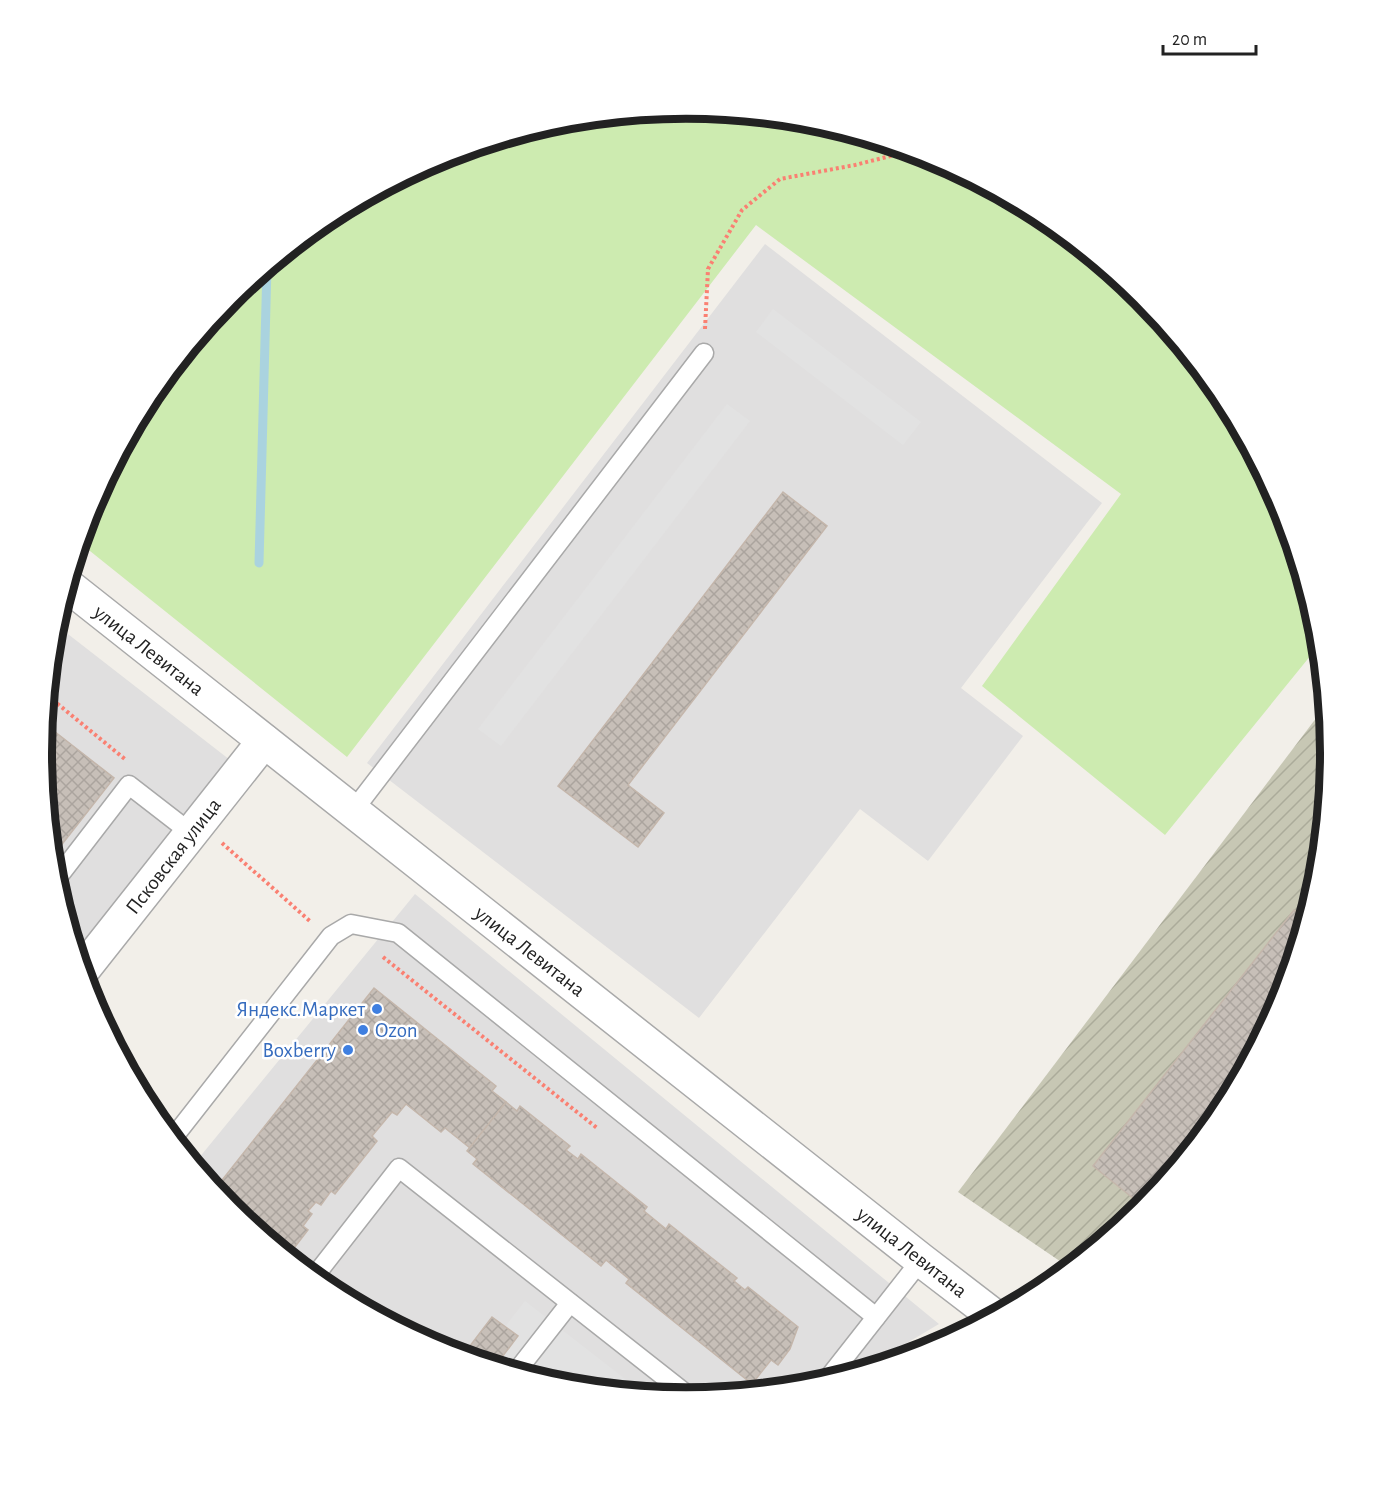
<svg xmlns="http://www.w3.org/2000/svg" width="1373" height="1506" viewBox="0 0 1373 1506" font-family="'Alegreya Sans',sans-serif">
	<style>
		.residential { fill: #e0dfdf }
		.construction { fill: url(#construction-furrows) }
		.grass { fill: #cdebb0 }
		.parking { fill: #e2e2e2 }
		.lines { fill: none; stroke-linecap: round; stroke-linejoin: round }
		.stream { stroke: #aad3df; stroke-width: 9 }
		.building { fill: url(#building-cross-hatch); stroke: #c4b6ab; stroke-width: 1.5 }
		.lane-casing { stroke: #a9a9a9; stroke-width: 21 }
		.street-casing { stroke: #a9a9a9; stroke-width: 36 }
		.path { stroke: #fa8072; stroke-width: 4; stroke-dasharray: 3 3; stroke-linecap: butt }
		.lane { stroke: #fff; stroke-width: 18 }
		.street { stroke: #fff; stroke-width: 33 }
		.shop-dot { fill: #3f7fe0; stroke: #fff; stroke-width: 2 }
		.labels { text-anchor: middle; stroke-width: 5; stroke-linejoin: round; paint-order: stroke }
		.street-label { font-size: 21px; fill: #222; stroke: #fff }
		.shop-label { font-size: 21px; fill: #366cbe; stroke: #fff; text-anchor: end }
		.rim { fill: none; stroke: #222; stroke-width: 8 }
	</style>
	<defs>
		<pattern id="construction-furrows" width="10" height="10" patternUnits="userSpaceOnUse" patternTransform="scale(1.5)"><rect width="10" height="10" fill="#c7c7b4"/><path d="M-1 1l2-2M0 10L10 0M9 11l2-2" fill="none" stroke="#abab9a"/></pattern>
		<pattern id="building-cross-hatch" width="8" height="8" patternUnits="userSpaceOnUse" patternTransform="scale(1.5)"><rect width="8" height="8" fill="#c7bfb8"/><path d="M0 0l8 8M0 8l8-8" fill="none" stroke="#aba49e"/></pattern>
	</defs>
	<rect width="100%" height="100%" fill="#f2efe9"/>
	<g class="residential">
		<polygon points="765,244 1102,503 961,688 1023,736 928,861 860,809 699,1018 367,763"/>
		<polygon points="55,624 230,760 77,953 54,878 42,753"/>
		<polygon points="415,894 939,1324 895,1350 884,1363 812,1385 686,1397 560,1385 440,1348 328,1289 231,1208 194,1164"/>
	</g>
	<polygon class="construction" points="1326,705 1331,753 1319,879 1282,1000 1222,1111 1142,1209 1070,1268 958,1192"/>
	<polygon class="grass" points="687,109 813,121 933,158 1045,217 1142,298 1223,395 1282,507 1319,628 1320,644 1165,835 982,686 1121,494 756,225 347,757 80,543 91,506 151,395 231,297 329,217 440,157 561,121"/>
	<g class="parking">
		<polygon points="773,309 921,422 903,445 756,332"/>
		<polygon points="727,404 750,421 501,746 478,729"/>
		<polygon points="525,1301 643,1393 560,1385 479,1360"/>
	</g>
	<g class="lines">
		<polyline class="stream" points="259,563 267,267"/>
	</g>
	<g class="building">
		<polygon points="783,492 827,526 628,785 664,813 638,847 558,786"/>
		<polygon points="45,724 114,778 52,857 42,753"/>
		<polygon points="1294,910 1306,920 1282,1000 1229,1099 1180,1161 1181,1162 1144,1207 1093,1166"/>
		<polygon points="374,988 496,1086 492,1091 506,1102 470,1148 445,1128 441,1132 406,1104 397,1115 392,1112 372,1136 377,1141 335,1194 331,1191 321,1205 316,1202 308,1211 312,1214 303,1226 308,1230 288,1256 231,1208 215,1189"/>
		<polygon points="506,1102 517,1111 520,1106 570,1146 566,1150 578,1159 581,1154 647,1207 644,1211 666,1229 669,1224 737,1278 734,1281 745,1290 748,1287 798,1327 790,1349 778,1365 771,1360 752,1384 626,1283 629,1279 606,1260 601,1266 473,1164 477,1159 467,1151"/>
		<polygon points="492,1317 518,1336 496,1365 463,1355"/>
	</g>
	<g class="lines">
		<g class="lane-casing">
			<g id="lane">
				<polyline points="353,811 704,353"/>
				<polyline points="55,881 129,785 191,833"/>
				<polyline points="173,1138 331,936 351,924 398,933 876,1317"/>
				<polyline points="314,1277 399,1168 690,1397"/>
				<polyline points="516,1372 570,1303"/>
				<polyline points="826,1381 921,1260"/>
			</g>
		</g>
		<g class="street-casing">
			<g id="street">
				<polyline points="67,585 921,1260 994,1316"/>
				<polyline points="82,971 264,741"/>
			</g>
		</g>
		<g class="path">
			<polyline points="705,329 708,269 742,210 780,179 855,165 910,151"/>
			<polyline points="48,696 126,760"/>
			<polyline points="222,843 311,922"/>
			<polyline points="383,957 597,1128"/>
		</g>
		<use href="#lane" class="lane"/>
		<use href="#street" class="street"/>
	</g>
	<g class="shop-dot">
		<circle cx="377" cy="1009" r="6"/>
		<circle cx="363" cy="1030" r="6"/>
		<circle cx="348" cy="1050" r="6"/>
	</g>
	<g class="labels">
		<g class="street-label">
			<text transform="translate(149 650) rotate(38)" y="7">улица Левитана</text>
			<text transform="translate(173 856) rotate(-52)" y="7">Псковская улица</text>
			<text transform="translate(530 951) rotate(38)" y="7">улица Левитана</text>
			<text transform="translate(912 1252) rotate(38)" y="7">улица Левитана</text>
		</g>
		<g class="shop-label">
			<text x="365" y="1016">Яндекс.Маркет</text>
			<text x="375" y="1037" text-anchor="start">Ozon</text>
			<text x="336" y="1057">Boxberry</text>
		</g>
	</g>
	<path d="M0 0H1373V1506H0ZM52 753a634 634 0 1 1 1268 0a634 634 0 1 1-1268 0Z" fill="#fff" fill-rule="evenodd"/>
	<path class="rim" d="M52 753a634 634 0 1 1 1268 0a634 634 0 1 1-1268 0Z"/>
	<path d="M1163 45v9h93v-9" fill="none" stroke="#222222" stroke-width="3"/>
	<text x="1172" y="45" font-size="18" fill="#222222" stroke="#ffffff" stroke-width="4.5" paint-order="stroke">20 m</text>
</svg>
